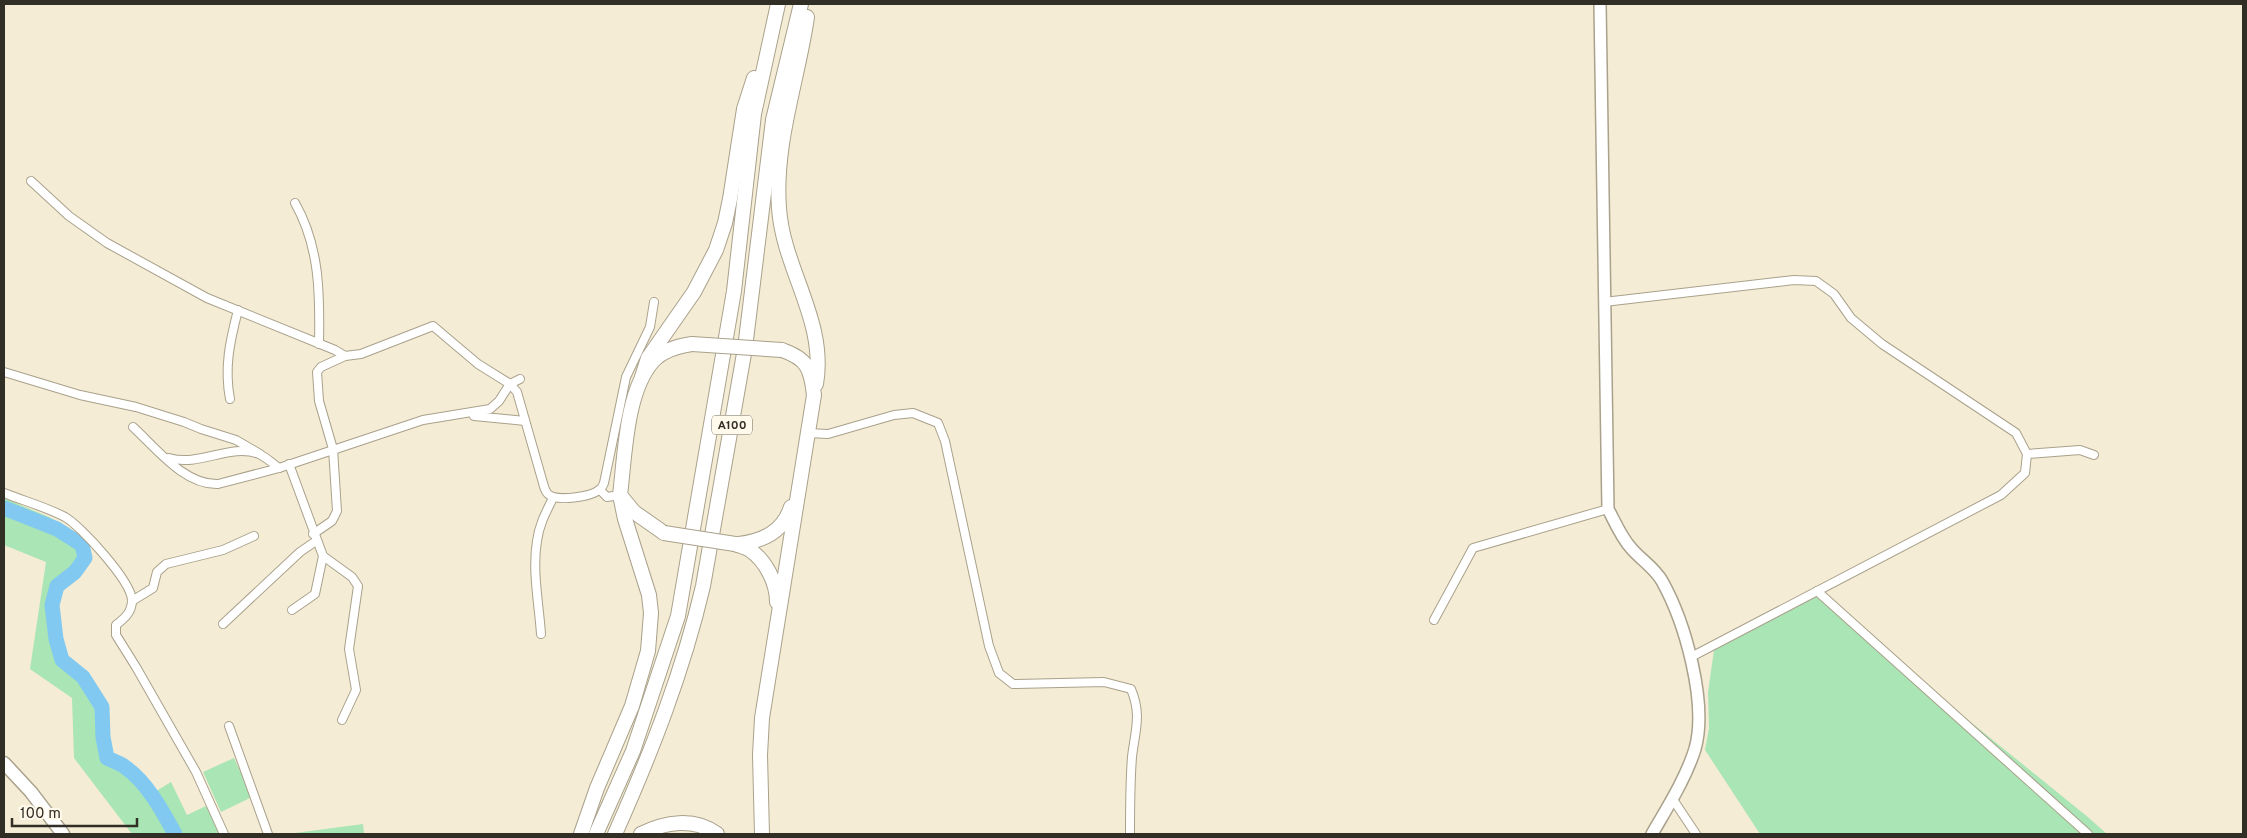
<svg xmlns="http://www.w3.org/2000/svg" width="2247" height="838" viewBox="0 0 2247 838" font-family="Overpass,sans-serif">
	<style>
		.green { fill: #a9e5b5 }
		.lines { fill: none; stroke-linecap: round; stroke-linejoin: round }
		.river { stroke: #81c9f0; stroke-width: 15 }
		.minor-casing { stroke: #a9a18b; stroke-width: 10 }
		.secondary-casing { stroke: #a9a18b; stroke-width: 14 }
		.primary-casing { stroke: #a9a18b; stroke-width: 15 }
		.motorway-casing { stroke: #a9a18b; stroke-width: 16 }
		.minor { stroke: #fff; stroke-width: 8 }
		.secondary { stroke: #fff; stroke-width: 11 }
		.primary { stroke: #fff; stroke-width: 12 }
		.motorway { stroke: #fff; stroke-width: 14 }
		.motorway-bridge-casing { stroke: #a9a18b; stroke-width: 16; stroke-linecap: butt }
		.motorway-bridge { stroke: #fff; stroke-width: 14 }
		.labels { text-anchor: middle; stroke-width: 4; stroke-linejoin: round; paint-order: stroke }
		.shield { fill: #fffaec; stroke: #6f6b61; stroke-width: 1 }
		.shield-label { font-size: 12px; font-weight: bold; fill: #312e25 }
	</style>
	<rect width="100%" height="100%" fill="#f5ecd5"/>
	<g class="green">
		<path d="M4 498 49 517 80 536 85 558 75 572 57 586 52 605 56 639 62 660 83 677 102 707 103 737 107 758C113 761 120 763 125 767 147 782 163 812 175 834H132L74 758 72 698 30 669 46 562 4 545Z"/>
		<polygon points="1815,596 2089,818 2107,834 1760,834 1705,750 1709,728 1708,692 1714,650"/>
		<polygon points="234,758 252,797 221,812 203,772"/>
		<polygon points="171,782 187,815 206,806 219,834 178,834 153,793"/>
		<polygon points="363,824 364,834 295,833"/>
	</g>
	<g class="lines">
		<path class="river" d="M4 508 57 529 82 545 85 558 75 572 57 586 52 605 56 639 62 660 83 677 102 707 103 737 107 758C113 761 120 763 125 767 147 782 163 812 175 834"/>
		<g class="minor-casing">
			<g id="minor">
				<path d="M31 181 69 216 107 243 207 298 335 350 345 356 361 354 433 326 478 364 510 384 517 392 543 483C544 487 545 491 548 494 556 502 592 497 600 489 602 488 603 485 604 483L626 377 650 327 654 302"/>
				<path d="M295 203C320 247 320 295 319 344"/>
				<polyline points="1604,302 1794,280 1816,281 1834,294 1851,318 1882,344 2016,433 2027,454 2025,473 2001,495 1691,657"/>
				<polyline points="4,372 80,395 136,407 184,422 201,429 236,440 260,454"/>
				<path d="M230 399C224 367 230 341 238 310"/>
				<polyline points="474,416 525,421"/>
				<path d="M133 427C156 448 184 485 218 484L279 468 423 420 490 409 499 401 510 384 520 379"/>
				<path d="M808 433 828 434 894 415 913 413 938 423 945 441 989 646 999 673 1013 684 1104 682 1131 689C1142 715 1135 731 1132 757 1130 783 1130 809 1130 834"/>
				<polyline points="2027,454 2080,450 2094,455"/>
				<path d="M169 458C200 467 230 443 259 454 266 457 273 464 279 468"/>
				<polyline points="289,464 323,556 352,577 358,586 349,649 356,690 342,720"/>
				<polyline points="600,490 607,497 620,495"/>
				<path d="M4 493C24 501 46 507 65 517 81 526 131 581 132 600 132 612 125 618 116 625V635L136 667 196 772 224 834"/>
				<polyline points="313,534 332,521 337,511 333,449 319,401 317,372 321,367 345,356"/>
				<polyline points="1817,591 2088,834"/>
				<polyline points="132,601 153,588 157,572 166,564 223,550 254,536"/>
				<polyline points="292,610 315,594 323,556"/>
				<polyline points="1434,620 1473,548 1608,509"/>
				<polyline points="223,624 300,552 316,541"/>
				<path d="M541 634C539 604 532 571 537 541 539 525 546 512 553 498"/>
				<polyline points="229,726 268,834"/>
				<polyline points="1672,798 1696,834"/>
			</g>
		</g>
		<g class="secondary-casing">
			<path id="secondary" d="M1600 4 1608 509C1615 522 1621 537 1631 548 1641 560 1654 567 1662 581 1685 622 1708 703 1695 749 1686 778 1667 808 1652 834"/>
		</g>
		<g class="primary-casing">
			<polyline id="primary" points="4,763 31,792 63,834"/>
		</g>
		<g class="motorway-casing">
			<g id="motorway">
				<path d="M807 17C798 80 774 143 779 208 783 269 827 321 816 384"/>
				<polyline points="642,377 648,358 694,292 716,250 725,223 730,199 744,109 754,78"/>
				<path d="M664 533 634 512 620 495C625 455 626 391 653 361 663 350 678 346 692 344"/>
				<path d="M735 544C740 546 746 547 750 550 766 561 777 583 777 602"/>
				<path d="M739 544C763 541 783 532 791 507"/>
				<polyline points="581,834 597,788 632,706 648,651 651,613 649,595 625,519 620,495"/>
				<polyline points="596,834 633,751 678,616 734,291 754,114 778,4"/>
				<path d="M615 834C651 753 683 672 703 586L745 348 773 120 801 4"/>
				<path d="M641 834C665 822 694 817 717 834"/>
				<path d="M762 834 760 755 762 718 814 395C811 369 808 359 782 350"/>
			</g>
		</g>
		<use href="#minor" class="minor"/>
		<use href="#secondary" class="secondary"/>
		<use href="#primary" class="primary"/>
		<use href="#motorway" class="motorway"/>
		<g class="motorway-bridge-casing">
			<g id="motorway-bridge">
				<polyline points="692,344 782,350"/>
				<polyline points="664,533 735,544"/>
			</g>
		</g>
		<use href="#motorway-bridge" class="motorway-bridge"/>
	</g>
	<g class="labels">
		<rect class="shield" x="712" y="415.5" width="40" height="19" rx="4"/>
		<g class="shield-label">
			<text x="732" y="429">A100</text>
		</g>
	</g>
	<rect width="2247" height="838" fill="none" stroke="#312e25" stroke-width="10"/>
	<path d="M12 818v8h125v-8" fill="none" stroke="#312e25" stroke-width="2.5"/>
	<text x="20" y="818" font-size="15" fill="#312e25" stroke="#fffaec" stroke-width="4" paint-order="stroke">100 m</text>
</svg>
